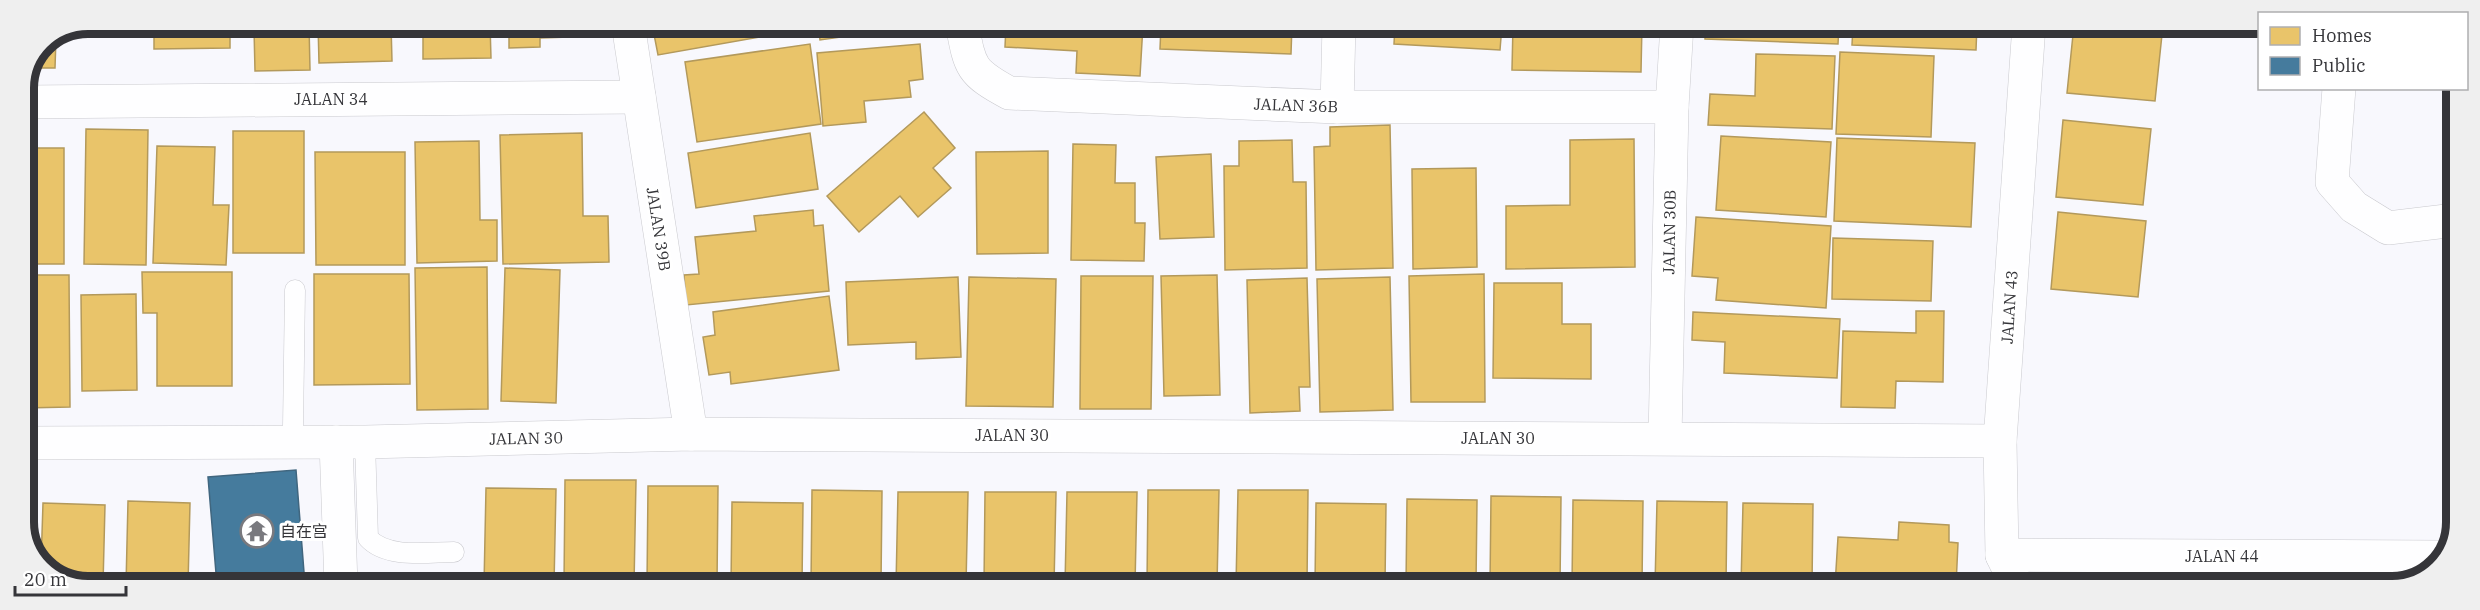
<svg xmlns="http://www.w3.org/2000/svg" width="2480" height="610" viewBox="0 0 2480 610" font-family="'IBM Plex Serif','Noto Sans SC',serif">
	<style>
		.homes { fill: #e9c46a; stroke: #b3995b; stroke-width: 1.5 }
		.public { fill: #457b9d; stroke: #40667f; stroke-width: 1.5 }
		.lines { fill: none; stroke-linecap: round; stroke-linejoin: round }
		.lane-casing { stroke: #c9c9ce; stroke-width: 21 }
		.street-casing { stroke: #c9c9ce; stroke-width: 34 }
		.lane { stroke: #fefeff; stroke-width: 20 }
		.street { stroke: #fefeff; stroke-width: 33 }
		.labels { text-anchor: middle; stroke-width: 6; stroke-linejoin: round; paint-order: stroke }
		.street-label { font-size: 16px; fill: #353539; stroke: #fff }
		.poi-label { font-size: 16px; fill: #353539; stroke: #fff; text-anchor: start }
		.rim { fill: none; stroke: #353539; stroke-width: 8 }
	</style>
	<rect width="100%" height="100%" fill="#f8f8fd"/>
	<g class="homes">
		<polygon points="154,24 230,24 230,48 154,49"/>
		<polygon points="244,24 309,24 310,70 255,71 254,29 244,29"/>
		<polygon points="318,24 391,24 392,61 319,63"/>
		<polygon points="423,24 490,24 491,58 423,59"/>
		<polygon points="509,24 569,24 569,37 540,38 540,47 509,48"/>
		<polygon points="652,24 792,24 793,31 658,55"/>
		<polygon points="806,24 912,24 913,27 820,40 819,31 807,33"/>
		<polygon points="1006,25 1143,25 1140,76 1076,73 1077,51 1005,47"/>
		<polygon points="1161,25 1292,25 1291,54 1160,49"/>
		<polygon points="1395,25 1502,25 1500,50 1394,44"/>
		<polygon points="1513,25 1642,25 1641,72 1512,70"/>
		<polygon points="1705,25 1839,25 1838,44 1705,39"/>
		<polygon points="1853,25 1977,25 1976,50 1852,45"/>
		<polygon points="2074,25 2163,25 2155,101 2067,93"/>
		<polygon points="56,38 55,68 33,68 43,43"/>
		<polygon points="810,44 821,124 697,142 685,62"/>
		<polygon points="920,44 923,79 909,81 911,97 864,101 866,122 823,126 817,53"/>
		<polygon points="1840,52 1934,56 1931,137 1836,134"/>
		<polygon points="1756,54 1835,56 1832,129 1708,125 1710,94 1755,96"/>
		<polygon points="924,112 955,148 933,168 951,188 918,217 900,196 859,232 827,196"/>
		<polygon points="2063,120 2151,129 2143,205 2056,197"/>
		<polygon points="1390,125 1393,268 1316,270 1314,147 1330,146 1330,127"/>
		<polygon points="86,129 148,130 146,265 84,264"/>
		<rect x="233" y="131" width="71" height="122"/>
		<polygon points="582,133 583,216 608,216 609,262 503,264 500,135"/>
		<polygon points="810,133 818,189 696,208 688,153"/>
		<polygon points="1721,136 1831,142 1826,217 1716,210"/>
		<polygon points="1837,138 1975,143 1971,227 1834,221"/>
		<polygon points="1634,139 1635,267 1506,269 1506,206 1570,205 1570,140"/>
		<polygon points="1292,140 1293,182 1306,182 1307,268 1225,270 1224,166 1239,166 1239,141"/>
		<polygon points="479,141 480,220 497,220 497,261 417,263 415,142"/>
		<polygon points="1073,144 1116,145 1115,183 1135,183 1135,223 1145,223 1144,261 1071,260"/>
		<polygon points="157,146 215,147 213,205 229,205 226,265 153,263"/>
		<rect x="24" y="148" width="40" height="116"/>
		<polygon points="1048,151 1048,253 977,254 976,152"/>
		<polygon points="315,152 405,152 405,265 316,265"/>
		<polygon points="1211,154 1214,237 1160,239 1156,157"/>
		<polygon points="1476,168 1477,267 1413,269 1412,169"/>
		<polygon points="813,210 814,226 823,225 829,291 686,305 684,275 699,274 695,237 756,231 754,216"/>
		<polygon points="2058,212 2146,221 2138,297 2051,289"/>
		<polygon points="1696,217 1831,226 1826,308 1716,300 1718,278 1692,276"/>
		<polygon points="1833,238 1933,241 1931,301 1832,299"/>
		<polygon points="487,267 488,409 417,410 415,268"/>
		<polygon points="505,268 560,270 556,403 501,401"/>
		<polygon points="142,272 232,272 232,386 157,386 157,313 143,313"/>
		<polygon points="314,274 409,274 410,384 314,385"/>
		<polygon points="1484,274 1485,402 1411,402 1409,276"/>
		<polygon points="24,275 69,275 70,407 24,408"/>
		<polygon points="1217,275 1220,395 1164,396 1161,276"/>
		<polygon points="1081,276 1153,276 1151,409 1080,409"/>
		<polygon points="958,277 961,357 916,359 916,342 848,345 846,282"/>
		<polygon points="969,277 1056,279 1053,407 966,406"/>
		<polygon points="1390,277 1393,410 1320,412 1317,279"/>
		<polygon points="1307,278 1310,387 1299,387 1300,411 1250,413 1247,280"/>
		<polygon points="1494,283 1562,283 1562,324 1591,324 1591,379 1493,378"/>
		<polygon points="136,294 137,390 82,391 81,295"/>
		<polygon points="829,296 839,370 731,384 730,372 709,375 703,337 715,335 713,312"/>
		<polygon points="1916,311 1944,311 1943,382 1896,381 1895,408 1841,407 1843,331 1916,333"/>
		<polygon points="1693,312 1840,319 1837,378 1724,373 1725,342 1692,340"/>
		<polygon points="565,480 636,480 634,585 564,585"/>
		<polygon points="648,486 718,486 717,585 647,585"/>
		<polygon points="486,488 556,489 554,585 484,585"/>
		<polygon points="812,490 882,491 881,585 811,585"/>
		<polygon points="1148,490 1219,490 1217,585 1147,585"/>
		<polygon points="1238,490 1308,490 1307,585 1236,585"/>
		<polygon points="898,492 968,492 966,585 896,585"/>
		<polygon points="985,492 1056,492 1054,585 984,585"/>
		<polygon points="1067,492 1137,492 1135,585 1065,585"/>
		<polygon points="1491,496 1561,497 1560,586 1490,585"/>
		<polygon points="1407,499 1477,500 1476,585 1406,585"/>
		<polygon points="1573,500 1643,501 1642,586 1572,586"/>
		<polygon points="128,501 190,503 188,585 126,585"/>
		<polygon points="1657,501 1727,502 1726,586 1655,586"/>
		<polygon points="732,502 803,503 802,585 731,585"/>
		<polygon points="43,503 105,505 103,585 76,585 41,565"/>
		<polygon points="1316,503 1386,504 1385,585 1315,585"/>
		<polygon points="1743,503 1813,504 1812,586 1741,586"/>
		<polygon points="1899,522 1949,525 1949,542 1958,543 1956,586 1835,586 1838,537 1898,540"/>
	</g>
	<polygon class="public" points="296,470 305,585 217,585 208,477"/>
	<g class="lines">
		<g class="lane-casing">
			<g id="lane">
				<polyline points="290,442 293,427 295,290"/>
				<path d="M365 442 368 538C387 559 428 552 454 552"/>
			</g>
		</g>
		<g class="street-casing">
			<g id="street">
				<polyline points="628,24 691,434"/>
				<path d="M962 24C970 67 970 72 1009 93L1337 107H1672"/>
				<polyline points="2339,88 2332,182 2354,207 2388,228 2455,220"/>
				<polyline points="24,102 639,97"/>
				<polyline points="1337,107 1339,25"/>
				<polyline points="1665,438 1672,107 1677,25"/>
				<polyline points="336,442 341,585"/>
				<polyline points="24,443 365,442 691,434 2000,441"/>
				<polyline points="2002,555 2441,557"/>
				<polyline points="2017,586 2002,555 2000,441 2029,25"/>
			</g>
		</g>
		<use href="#lane" class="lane"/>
		<use href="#street" class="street"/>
	</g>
	<defs>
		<g id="temple-ring" transform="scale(1.725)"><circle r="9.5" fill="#fff" stroke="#79797e" stroke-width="1.5"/><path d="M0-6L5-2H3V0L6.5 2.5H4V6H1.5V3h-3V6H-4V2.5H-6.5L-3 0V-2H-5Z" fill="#79797e"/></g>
	</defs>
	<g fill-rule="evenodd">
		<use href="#temple-ring" x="257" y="531"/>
	</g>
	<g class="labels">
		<g class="street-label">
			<text x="331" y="105">JALAN 34</text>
			<text transform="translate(1296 105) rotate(2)" y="6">JALAN 36B</text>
			<text transform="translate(659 229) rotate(81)" y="6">JALAN 39B</text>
			<text transform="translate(1669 232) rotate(-89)" y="6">JALAN 30B</text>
			<text transform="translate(2009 307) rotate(-86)" y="6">JALAN 43</text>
			<text x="1012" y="441">JALAN 30</text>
			<text transform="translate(526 438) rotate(-1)" y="6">JALAN 30</text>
			<text x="1498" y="444">JALAN 30</text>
			<text x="2222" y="562">JALAN 44</text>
		</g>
		<g class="poi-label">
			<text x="280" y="537">自在宫</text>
		</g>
	</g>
	<path d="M0 0H2480V610H0ZM88 34H2392A54 54 0 0 1 2446 88V522A54 54 0 0 1 2392 576H88A54 54 0 0 1 34 522V88A54 54 0 0 1 88 34Z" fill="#efefef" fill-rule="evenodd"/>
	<path class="rim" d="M88 34H2392A54 54 0 0 1 2446 88V522A54 54 0 0 1 2392 576H88A54 54 0 0 1 34 522V88A54 54 0 0 1 88 34Z"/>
	<rect x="2258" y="12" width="210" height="78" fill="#ffffff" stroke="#aeaeb0" stroke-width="1.5"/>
	<rect x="2270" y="27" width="30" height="18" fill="#e9c46a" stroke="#aeaeb0" stroke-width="1.5"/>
	<text x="2312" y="42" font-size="18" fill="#353539">Homes</text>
	<rect x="2270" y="57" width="30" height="18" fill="#457b9d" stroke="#aeaeb0" stroke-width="1.5"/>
	<text x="2312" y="72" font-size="18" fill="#353539">Public</text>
	<path d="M15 586v9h111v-9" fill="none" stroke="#353539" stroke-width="3"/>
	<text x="24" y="586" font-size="18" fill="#353539" stroke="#ffffff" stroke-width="4.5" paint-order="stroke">20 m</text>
</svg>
